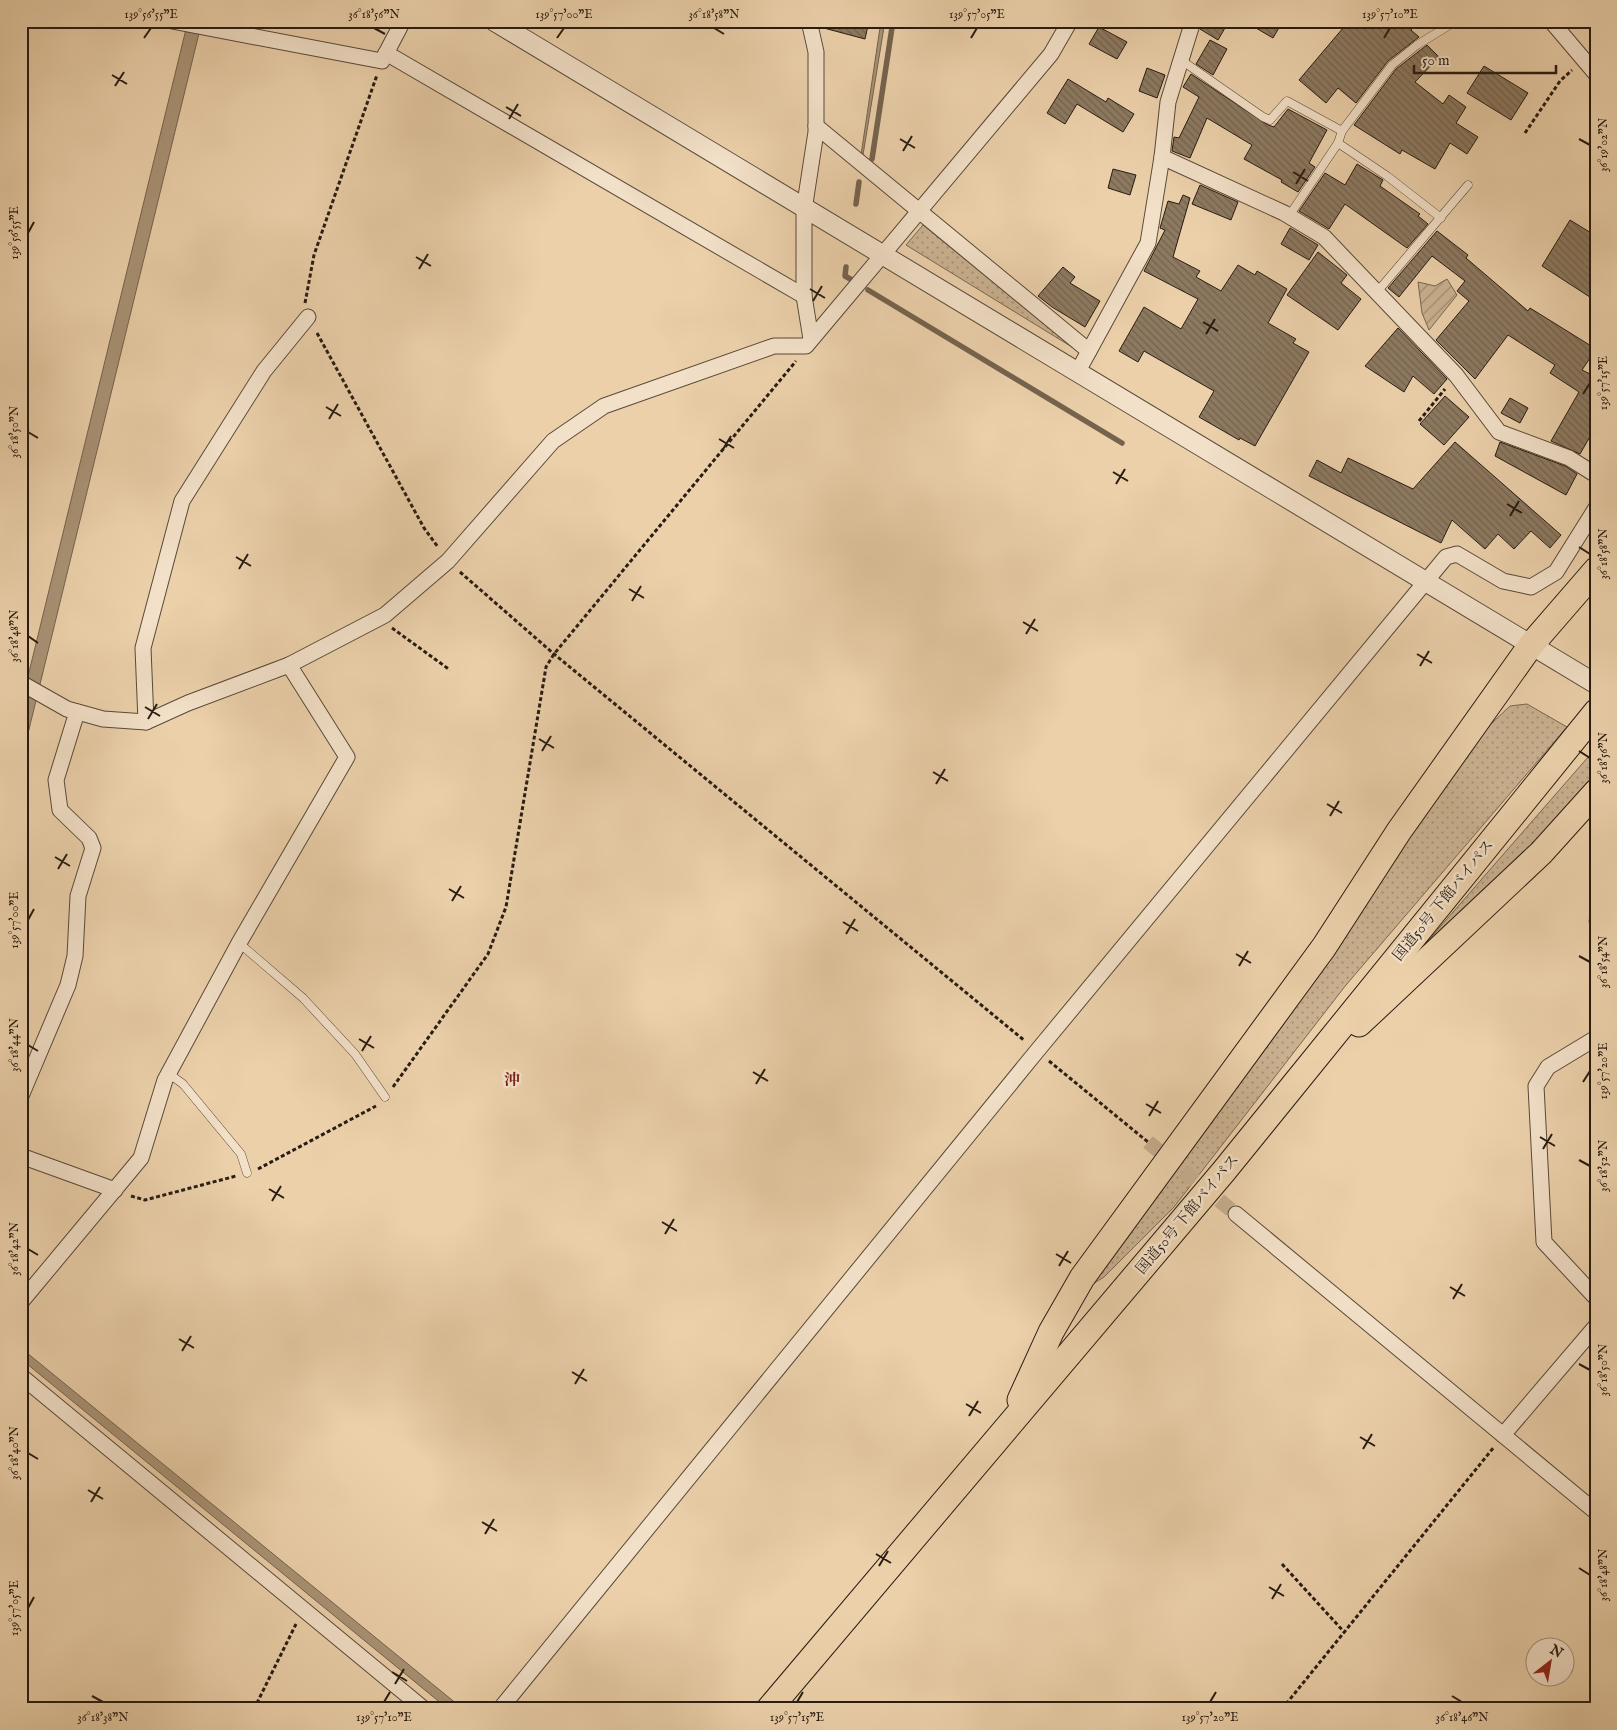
<svg xmlns="http://www.w3.org/2000/svg" width="1617" height="1730" viewBox="0 0 1617 1730" font-family="'IM FELL English','Noto Serif JP',serif">
	<style>
		.grass { fill: url(#grass-dots); stroke: #796651 }
		.garden { fill: url(#garden-furrows); stroke: #796651 }
		.water { fill: #a99376; stroke: #75634e }
		.lines { fill: none; stroke-linecap: round; stroke-linejoin: round }
		.stream { stroke: #75634e; stroke-width: 5.5 }
		.building { fill: url(#building-back-hatch); stroke: #281c12 }
		.minor-tunnel { stroke: #c4ac8c; stroke-width: 15; stroke-dasharray: 15 8; stroke-linecap: butt }
		.service-casing { stroke: #594938; stroke-width: 9 }
		.minor-casing { stroke: #594938; stroke-width: 17 }
		.tertiary-casing { stroke: #594938; stroke-width: 21 }
		.trunk-casing { stroke: #281c12; stroke-width: 27 }
		.path { stroke: #281c12; stroke-width: 3; stroke-dasharray: 4 2.5; stroke-linecap: butt }
		.service { stroke: #f2e0c8; stroke-width: 8 }
		.minor { stroke: #f2e0c8; stroke-width: 15 }
		.tertiary { stroke: #f2e0c8; stroke-width: 19 }
		.trunk { stroke: #ebd0aa; stroke-width: 25 }
		.ticks { fill: none; stroke: #281c12; stroke-width: 2 }
		.labels { text-anchor: middle; stroke-width: 5; stroke-linejoin: round; paint-order: stroke }
		.street-label { font-size: 15px; fill: #281c12; stroke: #f2e0c8 }
		.neighbourhood-label { font-size: 16px; font-weight: bold; fill: #7a1f14; stroke: #f2e0c8 }
		.neatline { fill: none; stroke: #281c12; stroke-width: 2 }
		.ticks-label { font-size: 12px; text-anchor: middle; fill: #281c12 }
	</style>
	<defs>
		<pattern id="grass-dots" width="8" height="8" patternUnits="userSpaceOnUse" patternTransform="scale(1.25)"><rect width="8" height="8" fill="#cab190"/><path d="M2 2h.1M6 6h.1" fill="none" stroke="#a48f74" stroke-width="1.8" stroke-linecap="round"/></pattern>
		<pattern id="garden-furrows" width="10" height="10" patternUnits="userSpaceOnUse" patternTransform="scale(1.25)"><rect width="10" height="10" fill="#cab190"/><path d="M-1 1l2-2M0 10L10 0M9 11l2-2" fill="none" stroke="#a48f74"/></pattern>
		<pattern id="building-back-hatch" width="6" height="6" patternUnits="userSpaceOnUse" patternTransform="scale(1.25)"><rect width="6" height="6" fill="#8d7a61"/><path d="M-1 5l2 2M0 0l6 6M5-1l2 2" fill="none" stroke="#73634f"/></pattern>
	</defs>
	<rect width="100%" height="100%" fill="#ebd0aa"/>
	<filter id="stains"><feTurbulence type="fractalNoise" baseFrequency=".004" numOctaves="4"/><feColorMatrix values="0 0 0 0 .2 0 0 0 0 .09 0 0 0 0 .02 0 0 0 .5 -.17"/></filter>
	<radialGradient id="worn" r=".72"><stop offset=".6" stop-color="#630" stop-opacity="0"/><stop offset="1" stop-color="#630" stop-opacity=".3"/></radialGradient>
	<g class="grass">
		<polygon points="923,225 1072,347 906,245"/>
		<polygon points="1527,704 1567,727 1346,985 1174,1207 1104,1277 1091,1285 1458,755 1510,706"/>
		<polygon points="1596,748 1596,778 1591,786 1540,842 1413,958"/>
	</g>
	<polygon class="garden" points="1447,279 1457,295 1429,330 1422,313 1418,282 1435,286"/>
	<g class="water">
		<polygon points="188,21 202,21 21,762 21,705"/>
		<polygon points="881,21 885,21 863,155 861,155"/>
		<polygon points="21,1348 463,1709 448,1709 21,1359"/>
	</g>
	<g class="lines">
		<g class="stream">
			<polyline points="872,159 893,21"/>
			<polyline points="856,204 859,182"/>
			<polyline points="846,267 845,276 852,280"/>
			<polyline points="868,290 1122,443"/>
		</g>
	</g>
	<g class="building">
		<polygon points="819,21 869,21 865,39 820,27"/>
		<polygon points="1202,21 1229,21 1218,40 1200,29"/>
		<polygon points="1244,21 1283,21 1273,38"/>
		<polygon points="1349,21 1418,21 1411,30 1419,37 1388,61 1356,103 1338,88 1326,103 1299,80"/>
		<polygon points="1099,27 1127,42 1117,59 1089,44"/>
		<polygon points="1210,40 1227,49 1213,75 1196,64"/>
		<polygon points="1427,45 1439,57 1415,82 1443,104 1449,95 1466,107 1456,123 1478,137 1467,154 1450,143 1435,169 1402,150 1400,154 1354,125 1396,69"/>
		<polygon points="1484,66 1528,93 1511,120 1467,93"/>
		<polygon points="1147,68 1165,75 1157,98 1139,91"/>
		<polygon points="1191,74 1268,125 1274,127 1288,109 1327,130 1309,163 1315,167 1298,192 1281,182 1282,180 1244,159 1252,145 1207,118 1190,158 1172,151 1174,137 1179,138 1199,97 1183,87"/>
		<polygon points="1068,79 1106,102 1108,98 1134,114 1123,132 1077,104 1065,124 1047,113"/>
		<polygon points="1357,164 1383,180 1380,186 1420,214 1418,216 1428,224 1407,248 1345,204 1329,229 1299,211 1325,173 1345,185"/>
		<polygon points="1113,169 1136,175 1130,195 1108,188"/>
		<polygon points="1200,185 1238,202 1231,220 1192,204"/>
		<polygon points="1183,195 1190,198 1173,257 1200,271 1196,277 1221,291 1238,265 1255,275 1257,271 1287,289 1268,323 1296,339 1293,343 1309,352 1255,446 1240,438 1239,440 1199,417 1214,391 1144,351 1138,362 1119,351 1144,307 1181,329 1198,299 1144,271 1165,230 1160,228 1168,201 1179,204"/>
		<polygon points="1570,220 1596,236 1596,301 1542,266"/>
		<polygon points="1290,228 1318,245 1309,260 1281,244"/>
		<polygon points="1437,231 1468,255 1466,258 1528,311 1530,308 1596,349 1582,370 1590,374 1596,363 1596,426 1580,454 1551,441 1579,392 1550,373 1555,365 1508,335 1475,379 1436,340 1469,301 1457,291 1465,281 1432,256 1399,297 1388,288"/>
		<polygon points="1318,252 1347,275 1341,283 1361,299 1338,330 1287,295"/>
		<polygon points="1063,267 1075,277 1070,283 1100,301 1085,327 1052,307 1038,296"/>
		<polygon points="1398,328 1447,379 1434,394 1413,376 1404,392 1365,366"/>
		<polygon points="1445,396 1469,417 1444,445 1420,424"/>
		<polygon points="1510,398 1528,408 1520,423 1501,413"/>
		<polygon points="1455,442 1561,535 1550,548 1531,531 1514,549 1498,534 1485,549 1452,520 1441,543 1309,476 1317,460 1341,473 1348,458 1413,489"/>
		<polygon points="1500,442 1565,466 1577,474 1566,495 1495,456"/>
	</g>
	<g class="lines">
		<polyline class="minor-tunnel" points="1148,1142 1236,1214"/>
		<g class="service-casing">
			<g id="service">
				<polyline points="1181,60 1263,117 1270,120 1287,101 1342,131"/>
				<polyline points="1338,143 1387,176 1441,218"/>
				<polyline points="1289,216 1338,143 1342,131 1392,65 1417,45 1456,21"/>
				<polyline points="1377,292 1468,185"/>
				<polyline points="1593,921 1596,925"/>
				<polyline points="239,943 303,998 355,1054 385,1097"/>
				<polyline points="168,1073 183,1084 241,1154 247,1173"/>
			</g>
		</g>
		<g class="minor-casing">
			<g id="minor">
				<polyline points="172,21 382,61 403,21"/>
				<polyline points="809,21 816,52 816,132 804,210 804,296 811,339"/>
				<polyline points="1551,21 1596,74"/>
				<polyline points="386,53 804,296"/>
				<polyline points="816,126 1089,351"/>
				<polyline points="1162,157 1284,213 1324,237 1456,375 1499,432 1569,458 1596,475"/>
				<polyline points="1077,373 1148,243 1162,157 1168,102 1193,21"/>
				<polyline points="21,683 67,709 103,719 146,722 188,703 289,665 385,615 448,561 553,441 604,406 774,346 806,346 1051,54 1070,21"/>
				<polyline points="146,722 143,648 182,501 264,371 308,317"/>
				<polyline points="1596,1038 1548,1067 1536,1086 1544,1242 1596,1298"/>
				<polyline points="21,1096 68,985 75,956 78,896 93,848 89,838 60,810 56,780 77,712"/>
				<polyline points="21,1156 115,1190"/>
				<polyline points="1236,1214 1596,1512"/>
				<polyline points="21,1302 141,1158 165,1080 239,943 347,757 289,665"/>
				<polyline points="21,1376 424,1709"/>
				<polyline points="1503,1435 1596,1326"/>
				<polyline points="500,1709 1037,1051 1446,557 1457,554 1503,581 1531,587 1556,572 1596,508"/>
			</g>
		</g>
		<g class="tertiary-casing">
			<polyline id="tertiary" points="494,21 1596,684"/>
		</g>
		<g class="trunk-casing">
			<g id="trunk">
				<polyline points="1359,1024 1541,853 1596,792"/>
				<polyline points="1020,1400 1051,1332 1082,1278 1324,947 1399,831 1531,645 1596,570"/>
				<polyline points="769,1709 1224,1171 1596,712"/>
			</g>
		</g>
		<g class="path">
			<polyline points="1525,133 1560,81 1572,70"/>
			<polyline points="305,303 314,255 377,75"/>
			<polyline points="317,333 424,528 438,547"/>
			<polyline points="1419,421 1445,389"/>
			<polyline points="460,572 554,654 1025,1041"/>
			<polyline points="392,628 450,670"/>
			<polyline points="1049,1061 1148,1142"/>
			<polyline points="393,1087 488,954 506,907 546,667 554,654 796,361"/>
			<polyline points="258,1169 376,1106"/>
			<polyline points="131,1196 145,1200 236,1176"/>
			<polyline points="1282,1564 1345,1633"/>
			<polyline points="254,1709 296,1624"/>
			<polyline points="1282,1709 1494,1447"/>
		</g>
		<use href="#service" class="service"/>
		<use href="#minor" class="minor"/>
		<use href="#tertiary" class="tertiary"/>
		<use href="#trunk" class="trunk"/>
	</g>
	<path class="ticks" d="M374 28 385 34M714 28 724 34M144 38 151 28M557 38 564 28M971 38 977 28M1384 38 1390 28M112 75 127 84M115 86 124 72M506 107 521 116M509 119 518 104M900 139 915 148M1579 139 1590 145M903 151 912 136M1293 172 1308 181M1296 184 1305 169M28 233 34 222M416 257 431 266M419 269 428 254M810 289 825 298M813 301 822 286M1203 322 1218 331M1206 334 1215 319M1583 394 1590 383M326 407 341 416M329 419 338 404M28 432 38 438M719 439 734 448M722 451 731 436M1113 472 1128 481M1116 484 1125 469M1507 504 1522 513M1510 516 1519 501M1579 547 1590 554M236 557 251 566M239 569 248 554M629 589 644 598M632 601 641 586M1023 622 1038 631M1026 634 1035 619M28 636 38 643M1417 654 1432 663M1420 666 1429 651M145 707 160 716M148 719 157 704M539 739 554 748M542 751 551 736M1579 751 1590 758M933 772 948 781M936 784 945 769M1327 804 1342 813M1330 816 1339 801M55 857 70 866M58 869 67 854M449 889 464 898M452 901 461 886M28 920 34 909M843 922 858 931M846 934 855 919M1236 954 1251 963M1579 956 1590 962M1239 966 1248 951M359 1039 374 1048M28 1045 38 1051M362 1051 371 1036M753 1072 768 1081M1583 1082 1590 1071M756 1084 765 1069M1146 1104 1161 1113M1149 1116 1158 1101M1540 1137 1555 1146M1543 1149 1552 1134M1579 1160 1590 1166M269 1189 284 1198M272 1201 281 1186M662 1222 677 1231M665 1234 674 1219M28 1249 38 1255M1056 1254 1071 1263M1059 1266 1068 1251M1450 1287 1465 1296M1453 1299 1462 1284M179 1339 194 1348M182 1351 191 1336M1579 1364 1590 1370M572 1372 587 1381M575 1384 584 1369M966 1404 981 1413M969 1416 978 1401M1360 1437 1375 1446M1363 1449 1372 1434M28 1453 38 1459M88 1490 103 1499M91 1502 100 1487M482 1522 497 1531M485 1534 494 1519M876 1554 891 1563M879 1566 888 1551M1579 1568 1590 1575M1269 1587 1284 1596M1272 1599 1281 1584M28 1608 34 1597M392 1672 407 1681M395 1684 404 1669M92 1696 103 1702M1452 1696 1462 1702M384 1702 390 1692M797 1702 803 1692M1210 1702 1216 1692"/>
	<g class="labels">
		<g class="street-label">
			<text transform="translate(1443 900) rotate(-51)" y="5">国道50号 下館バイパス</text>
			<text transform="translate(1187 1214) rotate(-50)" y="5">国道50号 下館バイパス</text>
		</g>
		<g class="neighbourhood-label">
			<text x="512" y="1085">沖</text>
		</g>
	</g>
	<rect width="1617" height="1730" fill="none" stroke="#ebd0aa" stroke-width="55"/>
	<g transform="translate(1550 1662) rotate(31)"><circle r="24" fill="#f2e0c8" stroke="#a1927f"/>
	<path d="M0-4L9 19L0 12L-9 19Z" fill="#8f2418"/>
	<text y="-8" font-size="14" font-weight="bold" text-anchor="middle" fill="#281c12">N</text>
	</g>
	<path d="M1414 65v8h142v-8" fill="none" stroke="#281c12" stroke-width="2.5"/>
	<text x="1422" y="65" font-size="15" fill="#281c12" stroke="#f2e0c8" stroke-width="4" paint-order="stroke">50 m</text>
	<rect x="28" y="28" width="1562" height="1674" class="neatline"/>
	<g class="ticks-label">
		<text x="151" y="18">139°56'55"E</text>
		<text x="374" y="18">36°18'56"N</text>
		<text x="564" y="18">139°57'00"E</text>
		<text x="714" y="18">36°18'58"N</text>
		<text x="977" y="18">139°57'05"E</text>
		<text x="1390" y="18">139°57'10"E</text>
		<text transform="translate(1603 145) rotate(-90)" y="4">36°19'02"N</text>
		<text transform="translate(14 233) rotate(-90)" y="4">139°56'55"E</text>
		<text transform="translate(1603 383) rotate(-90)" y="4">139°57'15"E</text>
		<text transform="translate(14 432) rotate(-90)" y="4">36°18'50"N</text>
		<text transform="translate(1603 554) rotate(-90)" y="4">36°18'58"N</text>
		<text transform="translate(14 636) rotate(-90)" y="4">36°18'48"N</text>
		<text transform="translate(1603 758) rotate(-90)" y="4">36°18'56"N</text>
		<text transform="translate(14 920) rotate(-90)" y="4">139°57'00"E</text>
		<text transform="translate(1603 962) rotate(-90)" y="4">36°18'54"N</text>
		<text transform="translate(14 1045) rotate(-90)" y="4">36°18'44"N</text>
		<text transform="translate(1603 1071) rotate(-90)" y="4">139°57'20"E</text>
		<text transform="translate(1603 1166) rotate(-90)" y="4">36°18'52"N</text>
		<text transform="translate(14 1249) rotate(-90)" y="4">36°18'42"N</text>
		<text transform="translate(1603 1370) rotate(-90)" y="4">36°18'50"N</text>
		<text transform="translate(14 1453) rotate(-90)" y="4">36°18'40"N</text>
		<text transform="translate(1603 1575) rotate(-90)" y="4">36°18'48"N</text>
		<text transform="translate(14 1608) rotate(-90)" y="4">139°57'05"E</text>
		<text x="103" y="1721">36°18'38"N</text>
		<text x="384" y="1721">139°57'10"E</text>
		<text x="797" y="1721">139°57'15"E</text>
		<text x="1210" y="1721">139°57'20"E</text>
		<text x="1462" y="1721">36°18'46"N</text>
	</g>
	<rect width="100%" height="100%" filter="url(#stains)"/>
	<rect width="100%" height="100%" fill="url(#worn)"/>
</svg>
